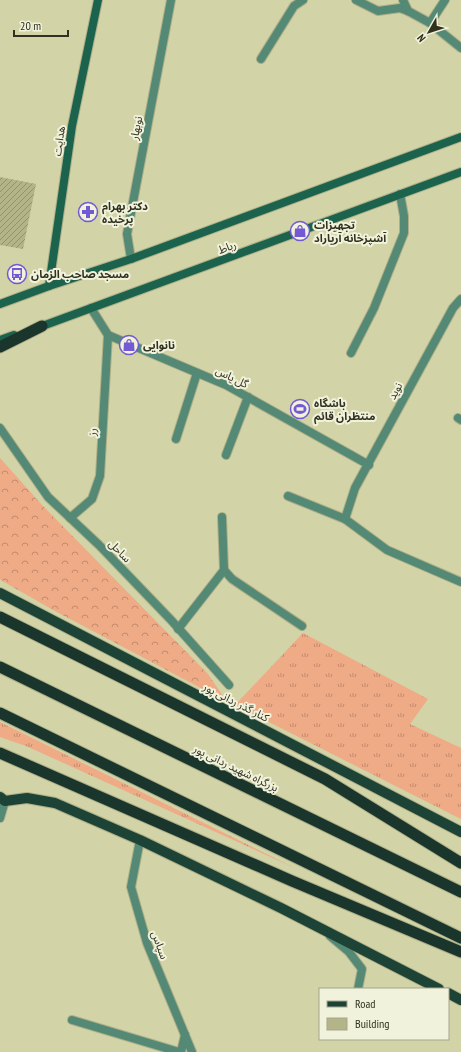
<svg xmlns="http://www.w3.org/2000/svg" width="461" height="1052" viewBox="0 0 461 1052" font-family="'PT Sans Narrow','Noto Sans Arabic',sans-serif">
	<style>
		.grass { fill: url(#grass-tufts) }
		.forest { fill: url(#forest-crowns) }
		.building { fill: url(#building-hatch) }
		.lines { fill: none; stroke-linecap: round; stroke-linejoin: round }
		.service-casing { stroke: #aeaf88; stroke-width: 10 }
		.minor-casing { stroke: #aeaf88; stroke-width: 10 }
		.tertiary-casing { stroke: #aeaf88; stroke-width: 10 }
		.secondary-casing { stroke: #aeaf88; stroke-width: 10 }
		.primary-casing { stroke: #aeaf88; stroke-width: 12 }
		.trunk-casing { stroke: #aeaf88; stroke-width: 13 }
		.service { stroke: #548976; stroke-width: 8 }
		.minor { stroke: #548976; stroke-width: 8 }
		.tertiary { stroke: #548976; stroke-width: 8 }
		.secondary { stroke: #1c634e; stroke-width: 8 }
		.primary { stroke: #1d4336; stroke-width: 10 }
		.trunk { stroke: #1a362c; stroke-width: 11 }
		.labels { text-anchor: middle; stroke-width: 4; stroke-linejoin: round; paint-order: stroke }
		.street-label { font-size: 11px; fill: #30311f; stroke: #f1f2db }
		.poi-label { font-size: 11px; font-weight: bold; fill: #30311f; stroke: #f1f2db; text-anchor: start }
	</style>
	<defs>
		<pattern id="grass-tufts" width="24" height="20" patternUnits="userSpaceOnUse"><rect width="24" height="20" fill="#efaa86"/><path d="M3 7l-1-3M5 7V3M7 7l1-3M15 17l-1-3M17 17v-4M19 17l1-3" fill="none" stroke="#c28b6d"/></pattern>
		<pattern id="forest-crowns" width="20" height="18" patternUnits="userSpaceOnUse"><rect width="20" height="18" fill="#efaa86"/><path d="M2 6a3 3 0 1 1 6 0M12 15a3 3 0 1 1 6 0" fill="none" stroke="#c28b6d"/></pattern>
		<pattern id="building-hatch" width="6" height="6" patternUnits="userSpaceOnUse"><rect width="6" height="6" fill="#b3b487"/><path d="M-1 1l2-2M0 6l6-6M5 7l2-2" fill="none" stroke="#92936e"/></pattern>
	</defs>
	<rect width="100%" height="100%" fill="#d2d3a6"/>
	<g class="grass">
		<polygon points="303,633 428,699 410,724 461,748 461,819 235,705"/>
		<polygon points="0,722 295,868 26,746 0,737"/>
	</g>
	<polygon class="forest" points="0,458 42,505 208,674 227,702 55,611 4,582 0,579"/>
	<polygon class="building" points="0,177 36,184 23,249 0,245"/>
	<g class="lines">
		<g class="service-casing">
			<g id="service">
				<polyline points="351,353 374,308 404,233 404,216 400,194"/>
				<polyline points="330,936 349,952 362,969 358,989"/>
				<polyline points="72,1020 179,1052"/>
			</g>
		</g>
		<g class="minor-casing">
			<g id="minor">
				<polyline points="356,0 378,11 400,8 408,11 430,23 461,48"/>
				<polyline points="403,0 408,11"/>
				<polyline points="430,23 445,0"/>
				<polyline points="261,59 294,6 303,0"/>
				<polyline points="131,259 127,234 171,0"/>
				<polyline points="91,308 108,335 226,385 369,465"/>
				<polyline points="458,418 461,420"/>
				<polyline points="0,428 48,497 99,545 171,620 229,685"/>
				<polyline points="176,439 197,373"/>
				<polyline points="226,455 248,397"/>
				<polyline points="288,496 345,519 387,550 461,582"/>
				<polyline points="222,517 224,570 232,579 302,626"/>
				<polyline points="70,518 92,499 100,476 108,335"/>
				<polyline points="345,519 355,488 453,308 461,299"/>
				<polyline points="178,629 224,570"/>
				<polyline points="181,1052 185,1035"/>
			</g>
		</g>
		<g class="tertiary-casing">
			<g id="tertiary">
				<polyline points="0,818 5,801"/>
				<polyline points="140,840 131,887 147,943 192,1052"/>
			</g>
		</g>
		<g class="secondary-casing">
			<g id="secondary">
				<polyline points="49,286 72,126 98,0"/>
				<polyline points="0,304 49,286 131,259 461,137"/>
				<polyline points="37,328 461,172"/>
				<polyline points="0,340 14,335"/>
			</g>
		</g>
		<g class="primary-casing">
			<g id="primary">
				<polyline points="0,593 461,832"/>
				<polyline points="0,797 5,801 27,798 55,803 140,840 281,908 439,989"/>
				<polyline points="448,993 461,1000"/>
			</g>
		</g>
		<g class="trunk-casing">
			<g id="trunk">
				<polyline points="0,347 42,326"/>
				<polyline points="0,617 325,779 461,863"/>
				<polyline points="0,667 461,892"/>
				<polyline points="0,713 461,938"/>
				<polyline points="0,753 292,881 461,952"/>
			</g>
		</g>
		<use href="#service" class="service"/>
		<use href="#minor" class="minor"/>
		<use href="#tertiary" class="tertiary"/>
		<use href="#secondary" class="secondary"/>
		<use href="#primary" class="primary"/>
		<use href="#trunk" class="trunk"/>
	</g>
	<defs>
		<g id="pharmacy-ring" transform="scale(1)"><circle r="9.5" fill="#f1f2db" stroke="#7359d3" stroke-width="1.5"/><path d="M-2-6h4v4h4v4h-4v4h-4v-4h-4v-4h4Z" fill="#7359d3"/></g>
		<g id="shop-ring" transform="scale(1)"><circle r="9.5" fill="#f1f2db" stroke="#7359d3" stroke-width="1.5"/><path d="M-5-2.5h2.3a2.7 3.5 0 0 1 5.4 0H5L5.5 6h-11ZM-1.5-2.5h3a1.5 2.3 0 0 0-3 0Z" fill="#7359d3"/></g>
		<g id="bus-ring" transform="scale(1)"><circle r="9.5" fill="#f1f2db" stroke="#7359d3" stroke-width="1.5"/><path d="M-5-6H5V4H4V6H2V4H-2V6H-4V4H-5ZM-3.5-4V0h7V-4ZM-3.5 1.2v1.5H-2V1.2ZM2 1.2v1.5H3.5V1.2Z" fill="#7359d3"/></g>
		<g id="stadium-ring" transform="scale(1)"><circle r="9.5" fill="#f1f2db" stroke="#7359d3" stroke-width="1.5"/><path d="M0-5a6.5 5 0 1 0 0 10a6.5 5 0 1 0 0-10ZM-3.5-1.8h7v3.6h-7Z" fill="#7359d3"/></g>
	</defs>
	<g fill-rule="evenodd">
		<use href="#pharmacy-ring" x="88" y="212"/>
		<use href="#shop-ring" x="300" y="231"/>
		<use href="#bus-ring" x="17" y="274"/>
		<use href="#shop-ring" x="129" y="345"/>
		<use href="#stadium-ring" x="300" y="409"/>
	</g>
	<g class="labels">
		<g class="street-label">
			<text transform="translate(136 128) rotate(-79)" y="4">نوبهار</text>
			<text transform="translate(59 141) rotate(-82)" y="4">هدایت</text>
			<text transform="translate(227 247) rotate(-20)" y="4">رباط</text>
			<text transform="translate(232 377) rotate(26)" y="4">گل یاس</text>
			<text transform="translate(395 391) rotate(-62)" y="4">نوید</text>
			<text transform="translate(92 432) rotate(-87)" y="4">رز</text>
			<text transform="translate(120 551) rotate(46)" y="4">ساحل</text>
			<text transform="translate(236 702) rotate(27)" y="4">کنار گذر ردانی پور</text>
			<text transform="translate(236 768) rotate(26)" y="4">بزرگراه شهید ردانی پور</text>
			<text transform="translate(160 945) rotate(70)" y="4">سپاس</text>
		</g>
		<g class="poi-label">
			<text x="102" y="210">دکتر بهرام<tspan x="102" dy="13">پرخیده</tspan></text>
			<text x="314" y="229">تجهیزات<tspan x="314" dy="13">آشپزخانه آریاراد</tspan></text>
			<text x="31" y="278">مسجد صاحب الزمان</text>
			<text x="143" y="349">نانوایی</text>
			<text x="314" y="407">باشگاه<tspan x="314" dy="13">منتظران قائم</tspan></text>
		</g>
	</g>
	<rect x="319" y="988" width="130" height="52" fill="#f1f2db" stroke="#a4a590"/>
	<rect x="327" y="1001" width="20" height="6" fill="#1d4336" stroke="#a4a590"/>
	<text x="355" y="1008" font-size="12" fill="#30311f">Road</text>
	<rect x="327" y="1018" width="20" height="12" fill="#b3b487" stroke="#a4a590"/>
	<text x="355" y="1028" font-size="12" fill="#30311f">Building</text>
	<g transform="translate(429 32) rotate(231)" stroke="#f1f2db" stroke-width="3" paint-order="stroke">
	<path d="M0-3L7 15L0 10L-7 15Z" fill="#30311f"/>
	<text y="-6" font-size="11" font-weight="bold" text-anchor="middle" fill="#30311f">N</text>
	</g>
	<path d="M14 30v6h54v-6" fill="none" stroke="#30311f" stroke-width="2"/>
	<text x="20" y="30" font-size="12" fill="#30311f" stroke="#f1f2db" stroke-width="3" paint-order="stroke">20 m</text>
</svg>
